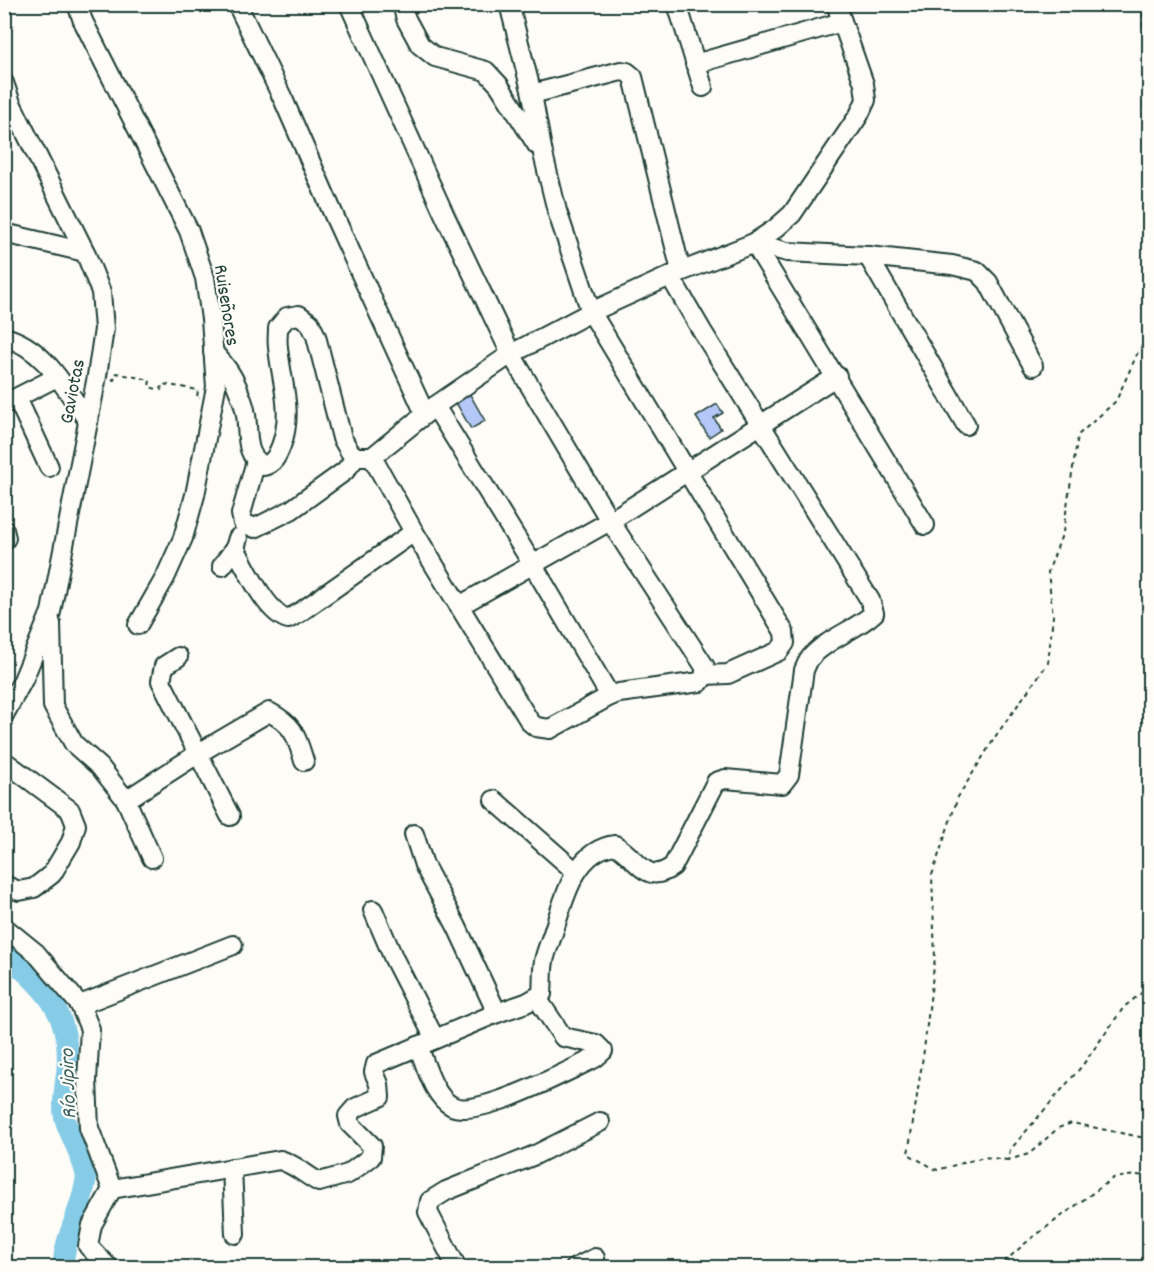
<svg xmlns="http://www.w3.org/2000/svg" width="1154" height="1272" viewBox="0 0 1154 1272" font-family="Dekko,sans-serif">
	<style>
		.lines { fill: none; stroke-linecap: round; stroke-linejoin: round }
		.river { stroke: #86cce7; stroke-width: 21 }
		.building { fill: #b4c8f7; stroke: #1f3d34; stroke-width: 1.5 }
		.minor-casing { stroke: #1f3d34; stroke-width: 22 }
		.path { stroke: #1f3d34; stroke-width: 2; stroke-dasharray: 4.5 4.5; stroke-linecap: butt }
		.minor { stroke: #fdfcf7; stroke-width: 18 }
		.labels { text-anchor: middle; stroke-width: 4.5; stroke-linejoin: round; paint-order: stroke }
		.street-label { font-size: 20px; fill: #1f3d34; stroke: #fdfcf7 }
		.water-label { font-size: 21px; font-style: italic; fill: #396161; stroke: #fdfcf7 }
	</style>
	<rect width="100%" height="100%" fill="#fdfcf7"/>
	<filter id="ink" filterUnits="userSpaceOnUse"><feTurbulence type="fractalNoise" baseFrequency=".0167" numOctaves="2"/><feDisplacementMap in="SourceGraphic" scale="12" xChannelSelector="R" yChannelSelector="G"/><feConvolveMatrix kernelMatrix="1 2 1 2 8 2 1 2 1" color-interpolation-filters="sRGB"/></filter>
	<g filter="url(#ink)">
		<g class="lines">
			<path class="river" d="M4 953C44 988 71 1011 67 1068 66 1082 61 1106 65 1119 69 1134 87 1165 86 1179 82 1211 64 1235 63 1268"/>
		</g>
		<g class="building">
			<polygon points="468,391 485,421 471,429 454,399"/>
			<polygon points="717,404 723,413 714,418 721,429 709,437 696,417"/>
		</g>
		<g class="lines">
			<g class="minor-casing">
				<g id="minor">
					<polyline points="77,4 83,21 189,231 205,278 211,319 216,387 195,495 183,538 165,578 138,625"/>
					<polyline points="237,4 284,101 336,220 425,414"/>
					<polyline points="349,4 445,216 511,354 610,521 705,667 705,675 700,682 619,693 610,696 533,565 435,406"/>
					<polyline points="402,4 406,19 420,45 435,57 486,71 499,85 537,145"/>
					<polyline points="509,4 532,94 543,154 557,211 591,312 784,632 785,643 779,651 728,674 705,675"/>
					<polyline points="677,4 703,87"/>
					<polyline points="695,64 842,22"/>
					<polyline points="4,83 11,103 85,252 101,292 104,329 97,376 51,612 23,680 4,715"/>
					<polyline points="532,94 621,71 627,72 633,77 681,271"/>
					<polyline points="4,233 85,252"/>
					<polyline points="868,256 966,425"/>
					<path d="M4 337C45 347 66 390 88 421"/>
					<path d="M213 352C224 364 234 376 239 392 242 399 245 407 246 415 249 435 244 455 264 466 274 463 277 456 281 446 294 412 281 381 278 347 277 341 278 334 278 328L287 317 299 315 310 323 316 336 342 438 350 452 356 457H372L435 406 511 354 591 312 670 276 754 243 775 229 792 214 859 115 866 100 864 84 836 4"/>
					<polyline points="17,398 49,467"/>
					<polyline points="4,404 57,377"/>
					<polyline points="372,457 414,532 530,722 536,727 550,729 610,696"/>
					<polyline points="256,461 241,514 243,523 255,528 291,510 345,471 356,457"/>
					<polyline points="925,525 754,243 787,252 868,256 952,265 977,271 988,282 1033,366"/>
					<polyline points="4,530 6,538 4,541"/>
					<path d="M235 548C246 567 266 613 288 619L299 613 414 532"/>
					<polyline points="222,566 235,548 238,538"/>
					<polyline points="459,606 610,521 837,376"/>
					<polyline points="51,623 53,706 74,744 100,767 126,800 152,858"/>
					<polyline points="178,657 164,666 161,681 230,816"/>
					<polyline points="4,761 70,810 76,825 71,842 52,874 34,888 19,891 4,885"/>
					<path d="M126 800 199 753 269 712C294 725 296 735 304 761"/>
					<polyline points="494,800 576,872"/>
					<polyline points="414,834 424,865 457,927 497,1013"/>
					<polyline points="373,910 394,959 435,1039"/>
					<polyline points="4,927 36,953 80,1005 90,1029 87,1080 89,1128 112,1189 92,1225 88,1246 109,1268"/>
					<polyline points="80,1005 233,945"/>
					<path d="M418 1046C426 1065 433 1096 452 1106 478 1119 567 1071 595 1058L603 1051 596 1044 563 1037 537 998"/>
					<polyline points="232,1168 235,1234"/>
					<path d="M112 1189 280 1160C295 1164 305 1175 319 1182L348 1174 371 1157 372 1146 350 1124 348 1116 355 1108 380 1097 379 1084 374 1072 376 1064 497 1013 526 1003 542 994C543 983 542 971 544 961 546 951 551 940 554 930 564 899 575 850 615 845 638 858 646 887 673 866L716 782 725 779 782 784 789 775 804 670C806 666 808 660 811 657 828 638 856 630 874 613L870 600 702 331 670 276"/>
					<polyline points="457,1268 428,1212 430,1201 446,1191 535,1155 600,1122"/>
					<polyline points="575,1268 595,1258"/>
				</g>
			</g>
			<g class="path">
				<polyline points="1143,4 1144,158 1150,255"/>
				<polyline points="112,379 114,380 116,373 150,380 149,387 161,390 162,384 198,390 197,398 200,398"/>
				<polyline points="1150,986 1124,1007 1082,1066 1010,1150 1008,1160 1029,1154 1058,1128 1072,1123 1150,1139"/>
				<polyline points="1008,1160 984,1157 937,1170 908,1154 924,1050 935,958 932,875 958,797 997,734 1048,663 1053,616 1048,572 1063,532 1078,435 1116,401 1138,352 1150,335"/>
				<polyline points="997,1268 1028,1241 1113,1178 1136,1175 1150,1176"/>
			</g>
			<use href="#minor" class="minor"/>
		</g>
	</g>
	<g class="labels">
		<g class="street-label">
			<text transform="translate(228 305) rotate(81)" y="7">Ruiseñores</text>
			<text transform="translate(71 391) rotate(-79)" y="7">Gaviotas</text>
		</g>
		<g class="water-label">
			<text transform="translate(67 1084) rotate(-92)" y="7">Río Jipiro</text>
		</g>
	</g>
	<rect width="1154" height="1272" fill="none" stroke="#fdfcf7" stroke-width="24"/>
	<rect x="12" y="12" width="1130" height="1248" fill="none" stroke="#1f3d34" stroke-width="2" filter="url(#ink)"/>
</svg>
